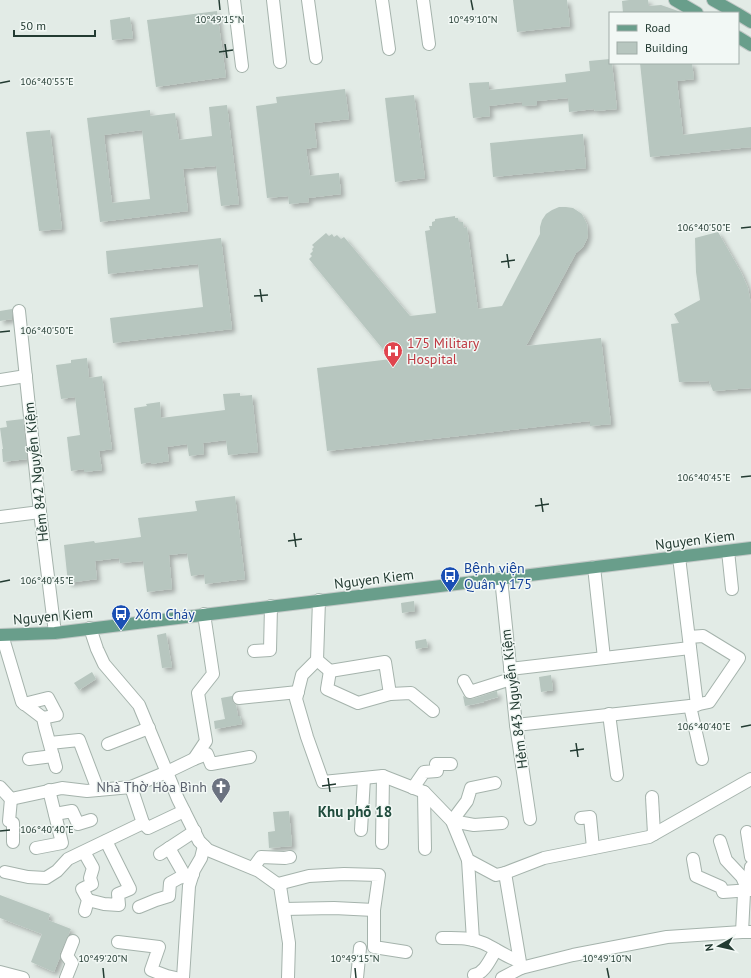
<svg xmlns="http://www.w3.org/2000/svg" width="751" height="978" viewBox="0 0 751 978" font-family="'PT Sans',sans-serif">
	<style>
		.building { fill: #b7c6bf; fill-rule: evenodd; filter: url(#shadow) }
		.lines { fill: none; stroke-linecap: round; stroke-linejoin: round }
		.minor-casing { stroke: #a5b3ac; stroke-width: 14 }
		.major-casing { stroke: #c1c8c6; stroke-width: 14 }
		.minor { stroke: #fff; stroke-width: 12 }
		.major { stroke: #699e8b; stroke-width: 12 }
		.ticks { fill: none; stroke: #233b32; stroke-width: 1.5 }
		.labels { text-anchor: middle; stroke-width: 3; stroke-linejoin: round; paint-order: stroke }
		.health-label { font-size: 14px; fill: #be3a42; stroke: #f2f8f5; text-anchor: start }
		.street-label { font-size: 14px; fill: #233b32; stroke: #f2f8f5 }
		.transit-label { font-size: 14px; fill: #164399; stroke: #f2f8f5; text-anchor: start }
		.worship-label { font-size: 14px; fill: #5b616d; stroke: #f2f8f5; text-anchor: end }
		.neighbourhood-label { font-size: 15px; font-weight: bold; fill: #204c3d; stroke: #f2f8f5 }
		.ticks-label { font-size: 10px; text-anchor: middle; fill: #233b32; stroke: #f2f8f5; stroke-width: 3; stroke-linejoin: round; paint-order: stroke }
	</style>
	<defs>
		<filter id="shadow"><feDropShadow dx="3.5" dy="3.5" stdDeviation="2" flood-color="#0004"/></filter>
	</defs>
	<rect width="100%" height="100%" fill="#e2ebe6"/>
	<g class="building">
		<polygon points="513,0 567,0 570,26 517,32"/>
		<polygon points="629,0 648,0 649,6 661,5 681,12 681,13 623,13 622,1"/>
		<polygon points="217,11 226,77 156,87 147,20"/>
		<polygon points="130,17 133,38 112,40 110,20"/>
		<polygon points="610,59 610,63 612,63 617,109 595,111 594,109 569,112 568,98 537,101 537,105 522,106 522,102 489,106 490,116 473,118 469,83 489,82 489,90 566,82 565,74 590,71 589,61"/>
		<polygon points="640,63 692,63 694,79 677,81 683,135 751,127 751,147 650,157"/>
		<polygon points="345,89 349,119 314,123 317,147 306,149 310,176 339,173 341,194 308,198 309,202 289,204 288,196 267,198 256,106 277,103 276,97"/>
		<polygon points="414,95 425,178 395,182 385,98"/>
		<path d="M227 105 239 204 221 206 216 166 183 169 188 211 100 222 87 118 150 110V116L175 113 179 140 212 136 209 107ZM142 130 150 199 112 203 104 135Z"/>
		<polygon points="50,130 62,229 39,231 26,132"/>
		<polygon points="583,134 586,168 493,177 490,143"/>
		<polygon points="559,207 566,207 573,208 582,214 587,224 588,233 587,239 583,247 576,253 526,346 601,338 611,424 590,426 590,421 327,451 317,368 391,359 309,259 312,256 310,254 313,251 312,249 314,247 312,245 326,233 329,236 332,234 334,237 337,235 341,239 344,237 410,316 436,313 425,231 430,230 429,226 432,226 432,222 435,221 435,219 455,216 455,218 458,218 459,222 463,222 464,228 467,227 478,309 502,306 540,234 540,227 542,220 546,214 552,210"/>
		<polygon points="718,232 741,272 748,288 751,304 751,388 713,391 709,381 679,382 671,324 679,323 674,314 700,300 696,272 695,238"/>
		<polygon points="221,238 232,329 113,343 110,318 203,307 198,264 108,274 106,251"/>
		<polygon points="12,309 12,319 0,321 0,311"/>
		<polygon points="87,358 89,378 102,376 112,449 99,451 102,470 84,472 84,469 71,471 67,437 80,435 75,397 61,399 56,365 71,363 71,360"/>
		<polygon points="240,393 240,396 252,395 258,452 228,455 226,440 203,443 204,454 189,456 187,444 167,447 169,461 151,464 151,462 141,464 134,408 147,406 146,404 160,402 161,418 225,410 223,394"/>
		<polygon points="23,419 27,459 3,462 2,449 3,449 0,428 7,427 6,421"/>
		<polygon points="235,496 245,579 205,584 204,574 191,576 187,553 169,555 172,589 147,592 143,561 120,563 119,558 95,561 97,579 68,583 64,545 94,541 95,543 141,537 138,518 197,511 195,501"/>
		<polygon points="414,601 415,611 402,613 401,603"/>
		<polygon points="166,633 172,667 162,668 157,635"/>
		<polygon points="426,639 428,647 416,649 415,641"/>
		<polygon points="92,672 96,679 79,690 74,683"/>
		<polygon points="551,675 553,690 541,692 539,677"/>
		<polygon points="497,691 498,697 484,701 484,702 465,706 463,696 469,699 472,699"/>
		<polygon points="232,696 233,702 236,705 238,716 240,716 242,724 215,729 214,721 225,719 221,698"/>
		<polygon points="289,811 292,846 269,848 268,832 275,831 273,812"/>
		<polygon points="0,895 50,914 48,920 71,929 60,953 60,957 54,972 31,962 42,934 0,918"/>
	</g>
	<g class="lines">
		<g class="minor-casing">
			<g id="minor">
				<polyline points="234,0 242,66"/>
				<polyline points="273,0 280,62"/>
				<polyline points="308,0 316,58"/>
				<polyline points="382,0 389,49"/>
				<polyline points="423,0 429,44"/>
				<polyline points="19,311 40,512 55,633"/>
				<polyline points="0,380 26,376"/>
				<polyline points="0,517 40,512"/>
				<polyline points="728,551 732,589"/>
				<polyline points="679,557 697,705"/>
				<polyline points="594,567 604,658"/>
				<polyline points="501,578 516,725 530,819"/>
				<polyline points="319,600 317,660 302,675 296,699 307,737 323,782 383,776 424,792 452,821 468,860 496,875 505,873 521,968 502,978"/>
				<polyline points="90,628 97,649 104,664 139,705 178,799 199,841 208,850 259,871 280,886 289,943 288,978"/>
				<polyline points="2,635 22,702 43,718 45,727 56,767"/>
				<polyline points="689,637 703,636 739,658 709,702 690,706 702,759"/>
				<polyline points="254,651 270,650 271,606"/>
				<polyline points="317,660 330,671 385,662 390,694 411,693 433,711"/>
				<polyline points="510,669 690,648"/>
				<polyline points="330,671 327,689 358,703 390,694"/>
				<polyline points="464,681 470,692 511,679"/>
				<polyline points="239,698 298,692"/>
				<polyline points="24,704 48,698 57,715 43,718"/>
				<polyline points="609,714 617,775"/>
				<polyline points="516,725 690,706"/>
				<polyline points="50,743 79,740 98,790"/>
				<polyline points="108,744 149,728"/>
				<polyline points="29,759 53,756"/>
				<polyline points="194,759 206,741 198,693 213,674 204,614"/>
				<polyline points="495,783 471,788 467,801 452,821 474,825 502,823"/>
				<polyline points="0,787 11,799 62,788 87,791 131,787 167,772 194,759 207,754 211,764 250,757"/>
				<polyline points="131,787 143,823"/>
				<polyline points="413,788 424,772 437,771 436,764 451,764"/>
				<polyline points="424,792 425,849"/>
				<polyline points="652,797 654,834"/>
				<polyline points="11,799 9,821 13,823 13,842"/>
				<polyline points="55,814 72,811 78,824 91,820"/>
				<polyline points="581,818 590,817 593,848"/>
				<polyline points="361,830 364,778"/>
				<polyline points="747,832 751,857"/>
				<polyline points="720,841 726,860 742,877 748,890"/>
				<polyline points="382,843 383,776"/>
				<polyline points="36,848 62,843 49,790"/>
				<polyline points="169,848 185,876"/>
				<polyline points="84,852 93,868 90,878 92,884 82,889 88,900 85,911"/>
				<polyline points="160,854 195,831"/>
				<polyline points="693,859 696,876 721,887 723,892 751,890"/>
				<polyline points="468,860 473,940"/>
				<polyline points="253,868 261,857 285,858 290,857"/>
				<polyline points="5,872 28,877 46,878 57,871 68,859 143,823 148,828 184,811"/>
				<polyline points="505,873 544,858 649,837 751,779"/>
				<polyline points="278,884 309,876 344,874 379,875 374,910 374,947 406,952"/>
				<polyline points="88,900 104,904 119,905 118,894 130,889 106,841"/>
				<polyline points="139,907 156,900 169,896 170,883 179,878 193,874"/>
				<polyline points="284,909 334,908 374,910"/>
				<polyline points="742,932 744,893 748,890 751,867"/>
				<path d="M442 938C456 938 469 937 483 943 495 948 506 957 519 961"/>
				<polyline points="118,942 159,947 151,970 167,976 176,978"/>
				<polyline points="521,968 573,955 667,937 742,932 751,932"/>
				<polyline points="0,972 23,978"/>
				<path d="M474 975C485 973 490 959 496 950"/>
				<polyline points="66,978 72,963 67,956 73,941"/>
				<polyline points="183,978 189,886 194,870 201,858 204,846"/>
				<polyline points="357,978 360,948"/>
			</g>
		</g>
		<g class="major-casing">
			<g id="major">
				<polyline points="675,0 697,13"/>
				<polyline points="713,0 736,13"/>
				<polyline points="738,14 751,22"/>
				<polyline points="738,37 751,45"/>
				<polyline points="0,635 55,633 751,548"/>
			</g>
		</g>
		<use href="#minor" class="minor"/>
		<use href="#major" class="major"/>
	</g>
	<path class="ticks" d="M219 0 220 10M471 0 473 10M225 44 227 58M219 52 233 50M0 83 10 81M741 228 751 227M507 254 509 268M501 262 515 260M260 289 262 302M254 296 268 295M0 332 10 331M741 477 751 476M541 498 543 512M535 506 549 504M294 533 296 547M288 541 302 539M0 582 10 580M741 727 751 725M576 743 578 757M570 751 584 749M328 778 330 792M322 786 336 784M0 831 10 830M103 968 104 978M355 968 356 978M607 968 609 978"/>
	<defs>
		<g id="hospital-pin" transform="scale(1)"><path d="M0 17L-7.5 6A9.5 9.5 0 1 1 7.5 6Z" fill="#e0444e" stroke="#f2f8f5"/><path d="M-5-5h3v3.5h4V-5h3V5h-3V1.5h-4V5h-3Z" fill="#fff"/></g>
		<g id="bus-pin" transform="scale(1)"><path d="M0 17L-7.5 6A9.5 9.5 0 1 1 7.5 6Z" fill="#1a4fb4" stroke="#f2f8f5"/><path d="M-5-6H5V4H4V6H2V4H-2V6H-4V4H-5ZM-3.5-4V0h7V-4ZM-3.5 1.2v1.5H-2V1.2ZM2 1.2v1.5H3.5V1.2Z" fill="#fff"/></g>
		<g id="church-pin" transform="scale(1)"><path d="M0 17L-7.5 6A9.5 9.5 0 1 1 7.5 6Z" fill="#6b7280" stroke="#f2f8f5"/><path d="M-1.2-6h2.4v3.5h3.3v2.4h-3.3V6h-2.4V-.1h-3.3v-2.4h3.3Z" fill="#fff"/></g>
	</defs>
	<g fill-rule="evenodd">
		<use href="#hospital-pin" x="393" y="351"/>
		<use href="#bus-pin" x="450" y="576"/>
		<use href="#bus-pin" x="121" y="614"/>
		<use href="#church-pin" x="221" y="787"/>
	</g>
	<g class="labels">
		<g class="health-label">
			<text x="407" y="348">175 Military<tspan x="407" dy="16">Hospital</tspan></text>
		</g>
		<g class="street-label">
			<text transform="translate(36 472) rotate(-96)" y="5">Hẻm 842 Nguyễn Kiệm</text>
			<text transform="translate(695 540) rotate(-7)" y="5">Nguyen Kiem</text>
			<text transform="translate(374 579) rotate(-7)" y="5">Nguyen Kiem</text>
			<text transform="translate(53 616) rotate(-5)" y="5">Nguyen Kiem</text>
			<text transform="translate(514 699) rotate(-97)" y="5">Hẻm 843 Nguyễn Kiệm</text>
		</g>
		<g class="transit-label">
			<text x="464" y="573">Bệnh viện<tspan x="464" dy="16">Quân y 175</tspan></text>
			<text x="135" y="619">Xóm Cháy</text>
		</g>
		<g class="worship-label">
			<text x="207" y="792">Nhà Thờ Hòa Bình</text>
		</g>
		<g class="neighbourhood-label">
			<text x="355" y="817">Khu phố 18</text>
		</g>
	</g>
	<g class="ticks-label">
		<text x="220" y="23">10°49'15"N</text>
		<text x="473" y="23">10°49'10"N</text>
		<text x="47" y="85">106°40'55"E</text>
		<text x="704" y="231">106°40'50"E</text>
		<text x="47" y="334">106°40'50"E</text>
		<text x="704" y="481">106°40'45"E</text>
		<text x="47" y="584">106°40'45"E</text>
		<text x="704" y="730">106°40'40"E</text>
		<text x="47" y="833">106°40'40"E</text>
		<text x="103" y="962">10°49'20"N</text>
		<text x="355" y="962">10°49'15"N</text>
		<text x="607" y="962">10°49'10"N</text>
	</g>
	<rect x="609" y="12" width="130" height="52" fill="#f2f8f5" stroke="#9faca7"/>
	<rect x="617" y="25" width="20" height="6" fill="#699e8b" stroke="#9faca7"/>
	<text x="645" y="32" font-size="12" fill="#233b32">Road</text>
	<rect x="617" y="42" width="20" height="12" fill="#b7c6bf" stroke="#9faca7"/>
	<text x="645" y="52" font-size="12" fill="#233b32">Building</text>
	<g transform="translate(719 946) rotate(262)" stroke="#f2f8f5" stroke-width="3" paint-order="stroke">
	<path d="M0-3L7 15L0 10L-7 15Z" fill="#233b32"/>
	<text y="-6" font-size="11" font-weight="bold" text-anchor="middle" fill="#233b32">N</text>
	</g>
	<path d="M14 30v6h81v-6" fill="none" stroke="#233b32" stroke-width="2"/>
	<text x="20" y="30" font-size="12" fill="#233b32" stroke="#f2f8f5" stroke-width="3" paint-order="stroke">50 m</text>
</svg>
